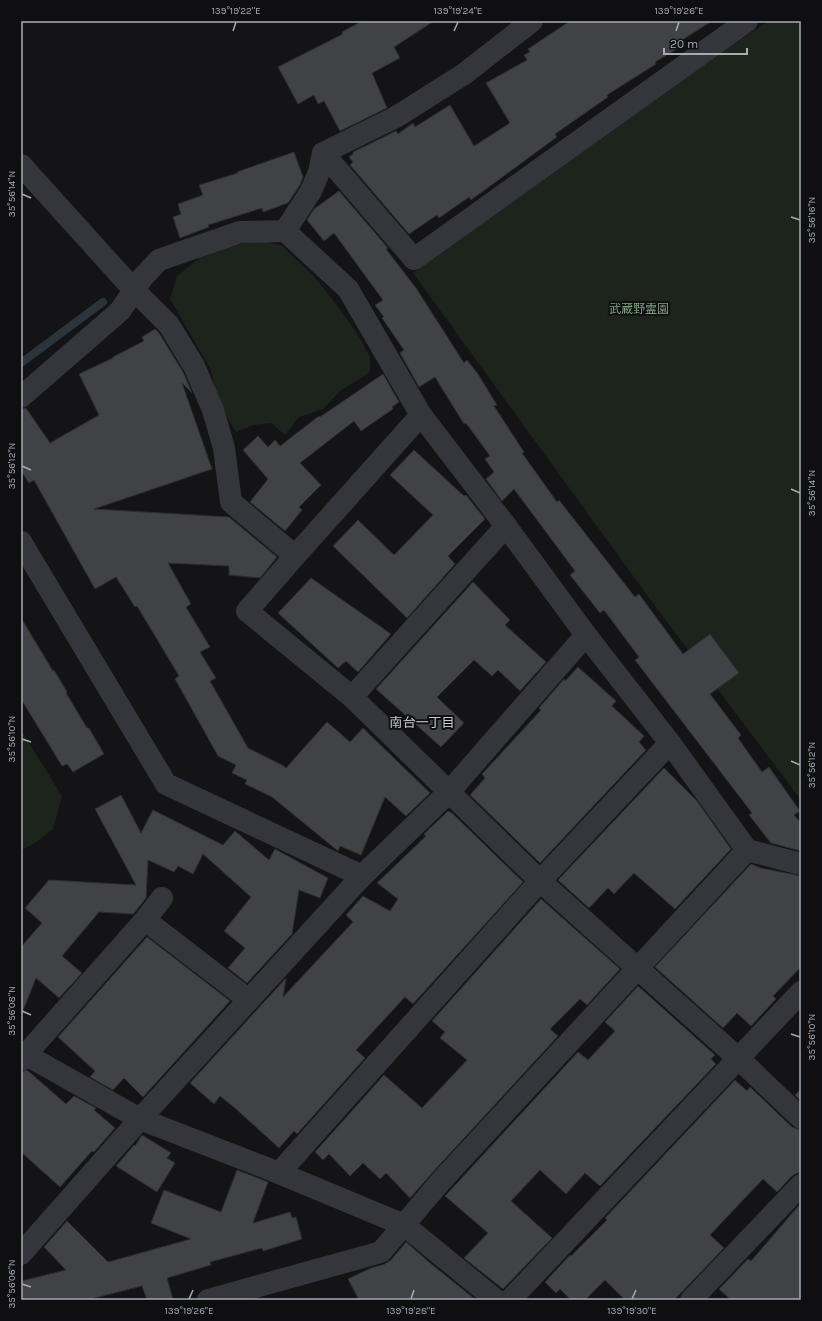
<svg xmlns="http://www.w3.org/2000/svg" width="822" height="1321" viewBox="0 0 822 1321" font-family="Karla,'Noto Sans JP',sans-serif">
	<style>
		.green { fill: #1c241c }
		.lines { fill: none; stroke-linecap: round; stroke-linejoin: round }
		.stream { stroke: #2a343a; stroke-width: 8 }
		.building { fill: #404246; stroke: #2e2e32 }
		.minor { stroke: #35363b; stroke-width: 22 }
		.ticks { fill: none; stroke: #a5acb6; stroke-width: 1.5 }
		.labels { text-anchor: middle; stroke-width: 4; stroke-linejoin: round; paint-order: stroke }
		.park-label { font-size: 12px; fill: #7da17c; stroke: #0f0f11 }
		.neighbourhood-label { font-size: 13px; fill: #c6cbd2; stroke: #0f0f11 }
		.neatline { fill: none; stroke: #a5acb6; stroke-width: 1.5 }
		.ticks-label { font-size: 10px; text-anchor: middle; fill: #a5acb6 }
	</style>
	<rect width="100%" height="100%" fill="#141416"/>
	<g class="green">
		<polygon points="769,21 801,21 801,800 652,602 413,273 676,82"/>
		<polygon points="256,240 281,245 313,275 332,299 357,333 370,357 370,372 340,391 323,409 299,417 285,435 271,423 253,425 236,432 219,403 210,368 170,299 177,276 204,254"/>
		<polygon points="21,730 62,796 53,829 35,843 21,850"/>
	</g>
	<g class="lines">
		<polyline class="stream" points="21,363 103,302"/>
	</g>
	<g class="building">
		<polygon points="362,21 434,21 394,47 400,58 372,73 387,108 340,131 324,101 318,104 314,95 298,104 278,67 343,34 342,32"/>
		<polygon points="570,21 712,21 679,42 682,46 655,62 656,64 607,95 608,97 555,134 557,137 471,200 469,197 439,218 437,215 409,234 350,165 353,162 349,157 353,154 353,152 396,131 398,134 413,123 415,127 450,105 474,146 510,123 486,83 527,60 524,55 530,52 528,49"/>
		<polygon points="294,152 303,177 300,185 288,203 263,212 262,208 208,225 209,227 180,238 173,217 181,214 178,204 203,195 199,185 238,173 237,172"/>
		<polygon points="339,191 388,248 386,249 416,288 464,363 467,360 478,374 497,405 494,406 524,452 522,453 557,502 559,500 635,597 639,594 683,654 710,634 739,673 710,694 741,735 738,738 762,772 769,767 800,811 794,815 801,823 801,851 771,843 749,815 752,813 635,660 639,657 604,610 600,613 570,575 575,571 514,489 502,501 486,479 494,472 485,459 490,456 466,423 464,424 435,377 419,387 400,353 404,350 382,318 384,317 375,305 383,300 334,233 324,241 307,220 314,209"/>
		<polygon points="155,329 159,333 183,372 192,393 182,383 212,469 94,509 229,517 277,557 260,578 229,575 229,566 168,563 191,604 186,607 210,647 200,652 216,678 210,681 248,748 282,765 286,768 327,722 350,742 363,728 430,793 406,816 385,797 361,855 340,846 338,851 272,797 245,784 247,780 232,773 236,765 218,756 175,679 179,676 137,606 135,607 116,577 95,589 34,480 29,483 21,471 21,409 26,408 50,443 99,415 79,374 113,358 113,357 144,341 142,337"/>
		<polygon points="383,374 399,402 392,407 393,409 361,431 354,421 300,463 321,485 299,507 302,510 285,531 250,502 268,479 243,450 258,436 268,447 275,440 280,446 319,416 320,417"/>
		<polygon points="414,450 464,496 466,495 485,519 448,556 455,564 407,618 333,546 358,520 394,555 433,515 390,475"/>
		<polygon points="311,578 391,634 358,672 346,661 338,668 278,613"/>
		<polygon points="473,582 510,620 505,625 546,662 520,691 498,670 492,676 474,660 437,697 464,723 441,747 376,689"/>
		<polygon points="21,618 53,671 54,670 67,692 66,693 87,728 89,728 104,754 73,772 67,764 62,766 21,699"/>
		<polygon points="578,667 616,701 612,706 644,736 639,742 646,750 540,863 470,795 485,778 482,774 541,710 539,708 564,679 565,681"/>
		<polygon points="664,768 697,801 731,849 675,909 634,873 614,894 608,888 589,908 558,880"/>
		<polygon points="121,795 141,833 153,810 223,845 235,831 269,860 275,849 328,878 320,898 299,890 292,934 247,983 228,968 245,948 224,931 251,897 203,854 193,874 178,866 174,872 148,860 146,898 135,912 133,914 99,912 62,956 82,973 59,998 36,978 22,1013 21,1013 21,947 42,923 25,908 49,880 136,885 95,809"/>
		<polygon points="448,811 453,814 523,882 413,1004 405,997 356,1050 365,1058 297,1134 294,1131 279,1148 236,1109 220,1096 214,1104 190,1083 286,978 283,997 353,922 346,915 363,896 390,911 398,899 377,883 426,836 424,834"/>
		<polygon points="751,864 761,868 801,876 801,967 773,996 776,999 751,1026 737,1013 723,1028 655,967"/>
		<polygon points="541,899 620,969 587,1005 580,999 550,1029 558,1036 432,1173 410,1198 386,1173 380,1179 363,1163 350,1176 329,1154 323,1160 315,1152 384,1075 422,1108 467,1060 440,1038 445,1032 432,1021"/>
		<polygon points="147,937 230,1001 143,1097 124,1078 113,1090 90,1077 95,1071 58,1037"/>
		<polygon points="638,986 715,1055 711,1059 716,1064 600,1186 585,1173 566,1194 540,1170 511,1201 552,1238 503,1289 464,1258 488,1233 445,1196 578,1052 588,1060 615,1031 605,1022"/>
		<polygon points="27,1070 66,1104 74,1096 96,1108 94,1110 115,1128 94,1152 92,1151 60,1187 21,1152 21,1072"/>
		<polygon points="735,1080 747,1091 750,1087 792,1127 801,1130 801,1173 797,1173 792,1176 777,1192 763,1179 710,1235 724,1248 674,1300 625,1300 605,1280 585,1300 571,1300 560,1289 556,1293 545,1282 570,1255 571,1256 607,1220 605,1218"/>
		<polygon points="801,1089 801,1101 795,1095"/>
		<polygon points="142,1135 171,1153 167,1158 175,1163 157,1192 116,1166 134,1145 135,1146"/>
		<polygon points="237,1170 268,1182 253,1223 290,1212 292,1218 296,1217 302,1239 263,1251 262,1248 210,1262 211,1265 167,1278 173,1300 147,1300 142,1286 87,1300 21,1300 21,1281 66,1270 44,1247 67,1221 108,1262 191,1239 151,1223 164,1190 221,1212"/>
		<polygon points="801,1203 801,1300 731,1300 719,1289 748,1259 751,1261"/>
		<polygon points="406,1242 430,1263 476,1300 359,1300 348,1279 371,1268 385,1264 391,1260"/>
	</g>
	<g class="lines">
		<g class="minor">
			<polyline points="323,153 414,259 747,21"/>
			<polyline points="21,165 134,290 169,325 194,366 213,410 224,448 231,502 295,556"/>
			<polyline points="285,231 348,289 421,415 506,526 586,635 670,743 747,850 801,864"/>
			<polyline points="21,397 120,311 143,277 159,260 240,232 285,231 311,191 319,172 323,153 396,117 464,74 532,21"/>
			<polyline points="421,415 295,556 247,611 352,697 540,881 739,1059 801,1118"/>
			<polyline points="21,542 166,784 362,876"/>
			<polyline points="352,697 506,526"/>
			<polyline points="145,920 249,1000"/>
			<polyline points="21,1052 140,1119 279,1173 404,1225 496,1300"/>
			<polyline points="21,1060 145,920 162,898"/>
			<polyline points="279,1173 540,881 670,743"/>
			<polyline points="21,1254 140,1119 362,876 449,792 586,635"/>
			<polyline points="208,1300 381,1252 441,1181 747,850"/>
			<polyline points="510,1300 801,992"/>
			<polyline points="691,1300 801,1185"/>
		</g>
	</g>
	<path class="ticks" d="M233 31 236 22M454 31 458 22M676 31 679 22M22 194 31 198M791 217 800 220M22 466 31 470M791 489 800 493M22 739 31 742M791 761 800 765M22 1011 31 1015M791 1034 800 1037M22 1284 31 1287M189 1299 193 1290M411 1299 414 1290M632 1299 636 1290"/>
	<g class="labels">
		<g class="park-label">
			<text x="639" y="313">武蔵野霊園</text>
		</g>
		<g class="neighbourhood-label">
			<text x="422" y="727">南台一丁目</text>
		</g>
	</g>
	<rect width="822" height="1321" fill="none" stroke="#0f0f11" stroke-width="44"/>
	<path d="M664 48v6h83v-6" fill="none" stroke="#a5acb6" stroke-width="2"/>
	<text x="670" y="48" font-size="12" fill="#a5acb6" stroke="#0f0f11" stroke-width="3" paint-order="stroke">20 m</text>
	<rect x="22" y="22" width="778" height="1277" class="neatline"/>
	<g class="ticks-label">
		<text x="236" y="14">139°19'22"E</text>
		<text x="458" y="14">139°19'24"E</text>
		<text x="679" y="14">139°19'26"E</text>
		<text transform="translate(11 194) rotate(-90)" y="4">35°56'14"N</text>
		<text transform="translate(811 220) rotate(-90)" y="4">35°56'16"N</text>
		<text transform="translate(11 466) rotate(-90)" y="4">35°56'12"N</text>
		<text transform="translate(811 493) rotate(-90)" y="4">35°56'14"N</text>
		<text transform="translate(11 739) rotate(-90)" y="4">35°56'10"N</text>
		<text transform="translate(811 765) rotate(-90)" y="4">35°56'12"N</text>
		<text transform="translate(11 1011) rotate(-90)" y="4">35°56'08"N</text>
		<text transform="translate(811 1037) rotate(-90)" y="4">35°56'10"N</text>
		<text transform="translate(11 1284) rotate(-90)" y="4">35°56'06"N</text>
		<text x="189" y="1314">139°19'26"E</text>
		<text x="411" y="1314">139°19'28"E</text>
		<text x="632" y="1314">139°19'30"E</text>
	</g>
</svg>
